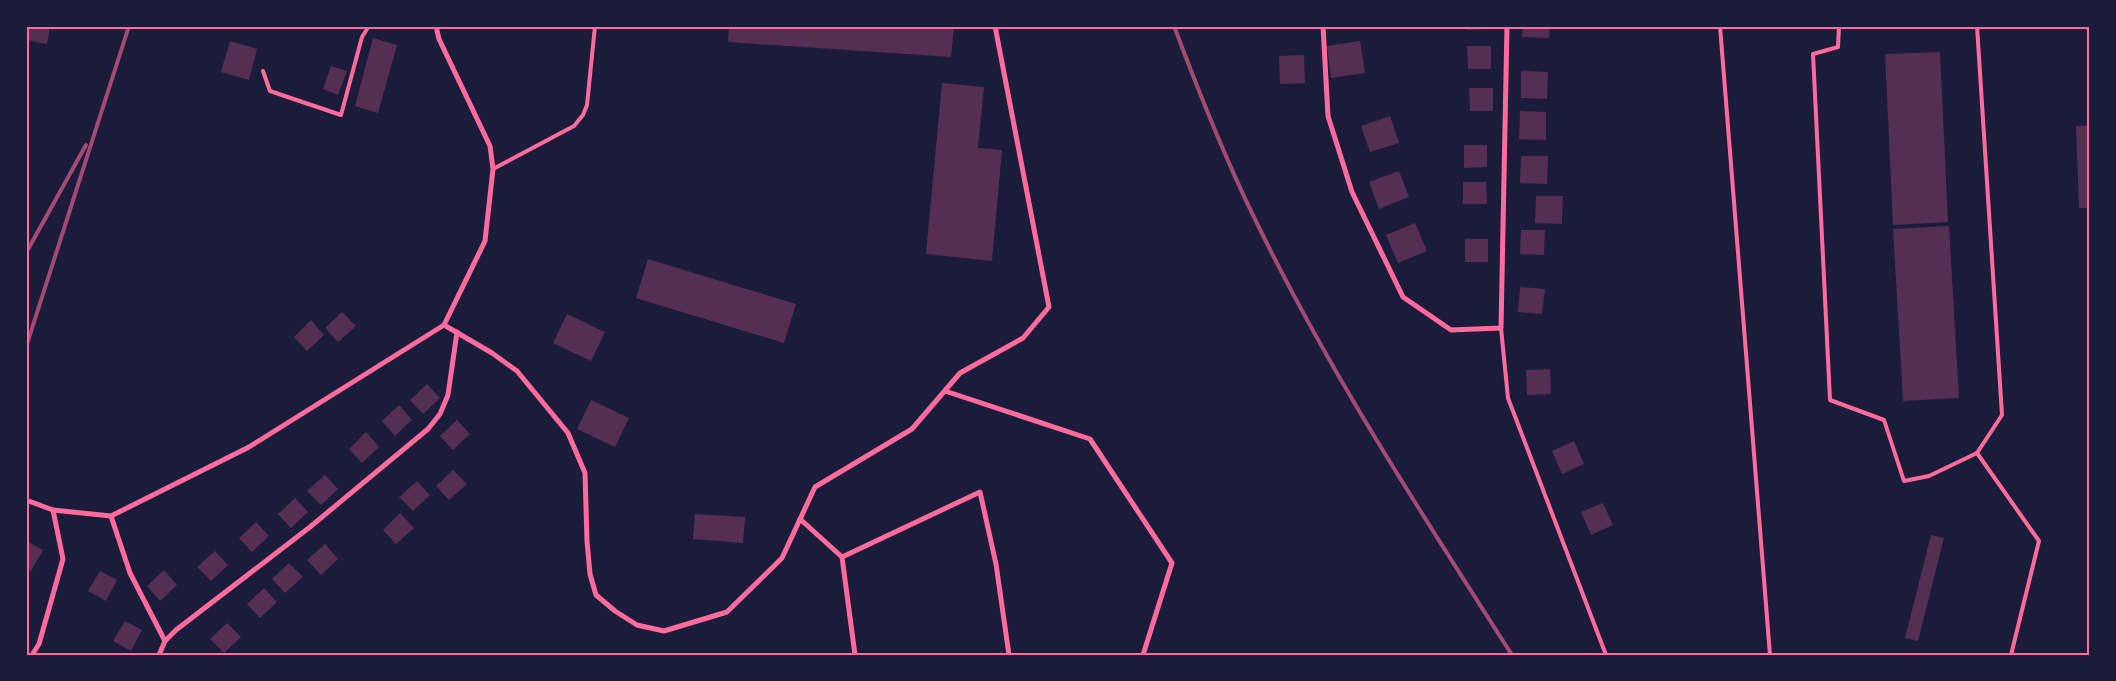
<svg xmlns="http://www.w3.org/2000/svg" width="2116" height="681" viewBox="0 0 2116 681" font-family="'Fira Sans Condensed',sans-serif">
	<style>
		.building { fill: #542f53 }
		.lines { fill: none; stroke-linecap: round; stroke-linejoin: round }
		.service { stroke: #ff6b9d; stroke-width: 4 }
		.minor { stroke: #ff6b9d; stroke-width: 5 }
		.rail { stroke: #a44b75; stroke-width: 4 }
		.neatline { fill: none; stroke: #ff6b9d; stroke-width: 2 }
	</style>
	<rect width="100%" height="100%" fill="#1b1b3a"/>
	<g class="building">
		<polygon points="26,26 50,26 47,44 26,40"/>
		<polygon points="729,26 954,26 951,57 728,42"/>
		<polygon points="1467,26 1490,26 1490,29 1467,30"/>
		<polygon points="1523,26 1550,26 1549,38 1522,37"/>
		<polygon points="373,38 397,45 378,113 355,106"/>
		<polygon points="230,41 257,49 249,80 221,72"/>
		<polygon points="1360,41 1365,73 1331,78 1327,46"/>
		<polygon points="1467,46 1491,46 1491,69 1468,69"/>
		<polygon points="1940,52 1948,222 1893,225 1885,54"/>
		<polygon points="1304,55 1305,83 1280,84 1279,56"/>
		<polygon points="331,66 347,71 338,95 323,89"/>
		<polygon points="1521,71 1548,72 1547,99 1521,98"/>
		<polygon points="942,83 984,87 978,148 1002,150 992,261 926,254"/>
		<polygon points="1469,88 1493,88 1493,111 1470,111"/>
		<polygon points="1520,111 1546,112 1546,140 1519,139"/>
		<polygon points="1390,116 1399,143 1370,152 1361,126"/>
		<polygon points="2090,125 2090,208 2079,208 2076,126"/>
		<polygon points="1464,145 1487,145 1487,167 1464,168"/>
		<polygon points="1521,156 1548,156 1547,184 1520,183"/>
		<polygon points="1399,171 1409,197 1379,209 1369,182"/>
		<polygon points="1463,182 1486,182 1487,204 1463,204"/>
		<polygon points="1536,196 1563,196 1562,224 1535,223"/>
		<polygon points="1415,223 1427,251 1398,263 1386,235"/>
		<polygon points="1949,226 1959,398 1903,401 1893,229"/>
		<polygon points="1521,230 1545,230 1544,255 1520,254"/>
		<rect x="1465" y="239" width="23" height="23"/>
		<polygon points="648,259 796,304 784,343 636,298"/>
		<polygon points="1520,287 1545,289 1542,314 1518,312"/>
		<polygon points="342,312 356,326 338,342 325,328"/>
		<polygon points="567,314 605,332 591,361 553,343"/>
		<polygon points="311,320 324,335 307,351 294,337"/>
		<polygon points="1550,369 1551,394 1527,395 1526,370"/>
		<polygon points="427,384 440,398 423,414 410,400"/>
		<polygon points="591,400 629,418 615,447 577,429"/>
		<polygon points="399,405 412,420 395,436 382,421"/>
		<polygon points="457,420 470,434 453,450 440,436"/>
		<polygon points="366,432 379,447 362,463 349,449"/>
		<polygon points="1574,441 1584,464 1562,474 1552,451"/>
		<polygon points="453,470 467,484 449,500 436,486"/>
		<polygon points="325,475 338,489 321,505 307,491"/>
		<polygon points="417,481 430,495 413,511 399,497"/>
		<polygon points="295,498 308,512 291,528 278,514"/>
		<polygon points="1603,503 1613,525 1591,535 1581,512"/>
		<polygon points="400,513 414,528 396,544 383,530"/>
		<polygon points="695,514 745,517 743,543 693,539"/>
		<polygon points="256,522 269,536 252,552 239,538"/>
		<polygon points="1931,535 1944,538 1918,641 1905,638"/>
		<polygon points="26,541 43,550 31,571 26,568"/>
		<polygon points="325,544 338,559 321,575 307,560"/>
		<polygon points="215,551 228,565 211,581 197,567"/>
		<polygon points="289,563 303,577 285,593 272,579"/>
		<polygon points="164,570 177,585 160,601 147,586"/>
		<polygon points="100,571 117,580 106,601 88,591"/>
		<polygon points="264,588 277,602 260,618 247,604"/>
		<polygon points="125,621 142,630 131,651 113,641"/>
		<polygon points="227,623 241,637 224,653 210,639"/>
	</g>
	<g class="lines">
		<g class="service">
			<polyline points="1720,26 1770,655"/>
			<polyline points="1839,26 1838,47 1813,54 1830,400 1884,420 1904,481 1929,476 1977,453 2002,415 1977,26"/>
			<polyline points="2086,26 2090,31"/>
			<polyline points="263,71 270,91 341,115 362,37 369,26"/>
			<polyline points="493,169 574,126 583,115 587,105 595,26"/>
			<polyline points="1501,328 1508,398 1606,655"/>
			<polyline points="1977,453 2039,541 2011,655"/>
		</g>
		<g class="minor">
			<polyline points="1323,26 1328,116 1352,192 1403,297 1451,330 1501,328 1507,26"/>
			<polyline points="444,325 492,353 517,371 568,433 585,473 587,541 590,574 596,595 615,611 637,625 664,631 727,612 782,558 815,487 912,429 960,373 1023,338 1049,307 995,26"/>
			<polyline points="945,391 1090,439 1172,563 1143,655"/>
			<polyline points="26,500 53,510 111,516 249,447 444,325 485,241 493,169 490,146 439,39 436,26"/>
			<polyline points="111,516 130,573 165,641"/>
			<polyline points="800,519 842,557 980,492 996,564 1009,655"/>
			<polyline points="842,557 855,655"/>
			<polyline points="32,655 39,644 63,559 53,510"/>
			<polyline points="159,655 165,641 176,630 310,527 428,429 440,414 448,395 457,332"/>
		</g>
		<g class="rail">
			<path d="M1174 26C1198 90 1223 154 1253 215 1327 369 1420 511 1512 655"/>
			<polyline points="26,253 86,145"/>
			<polyline points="26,347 129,26"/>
		</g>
	</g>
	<rect width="2116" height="681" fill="none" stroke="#1b1b3a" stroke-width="55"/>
	<rect x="28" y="28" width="2060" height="626" class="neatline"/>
</svg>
